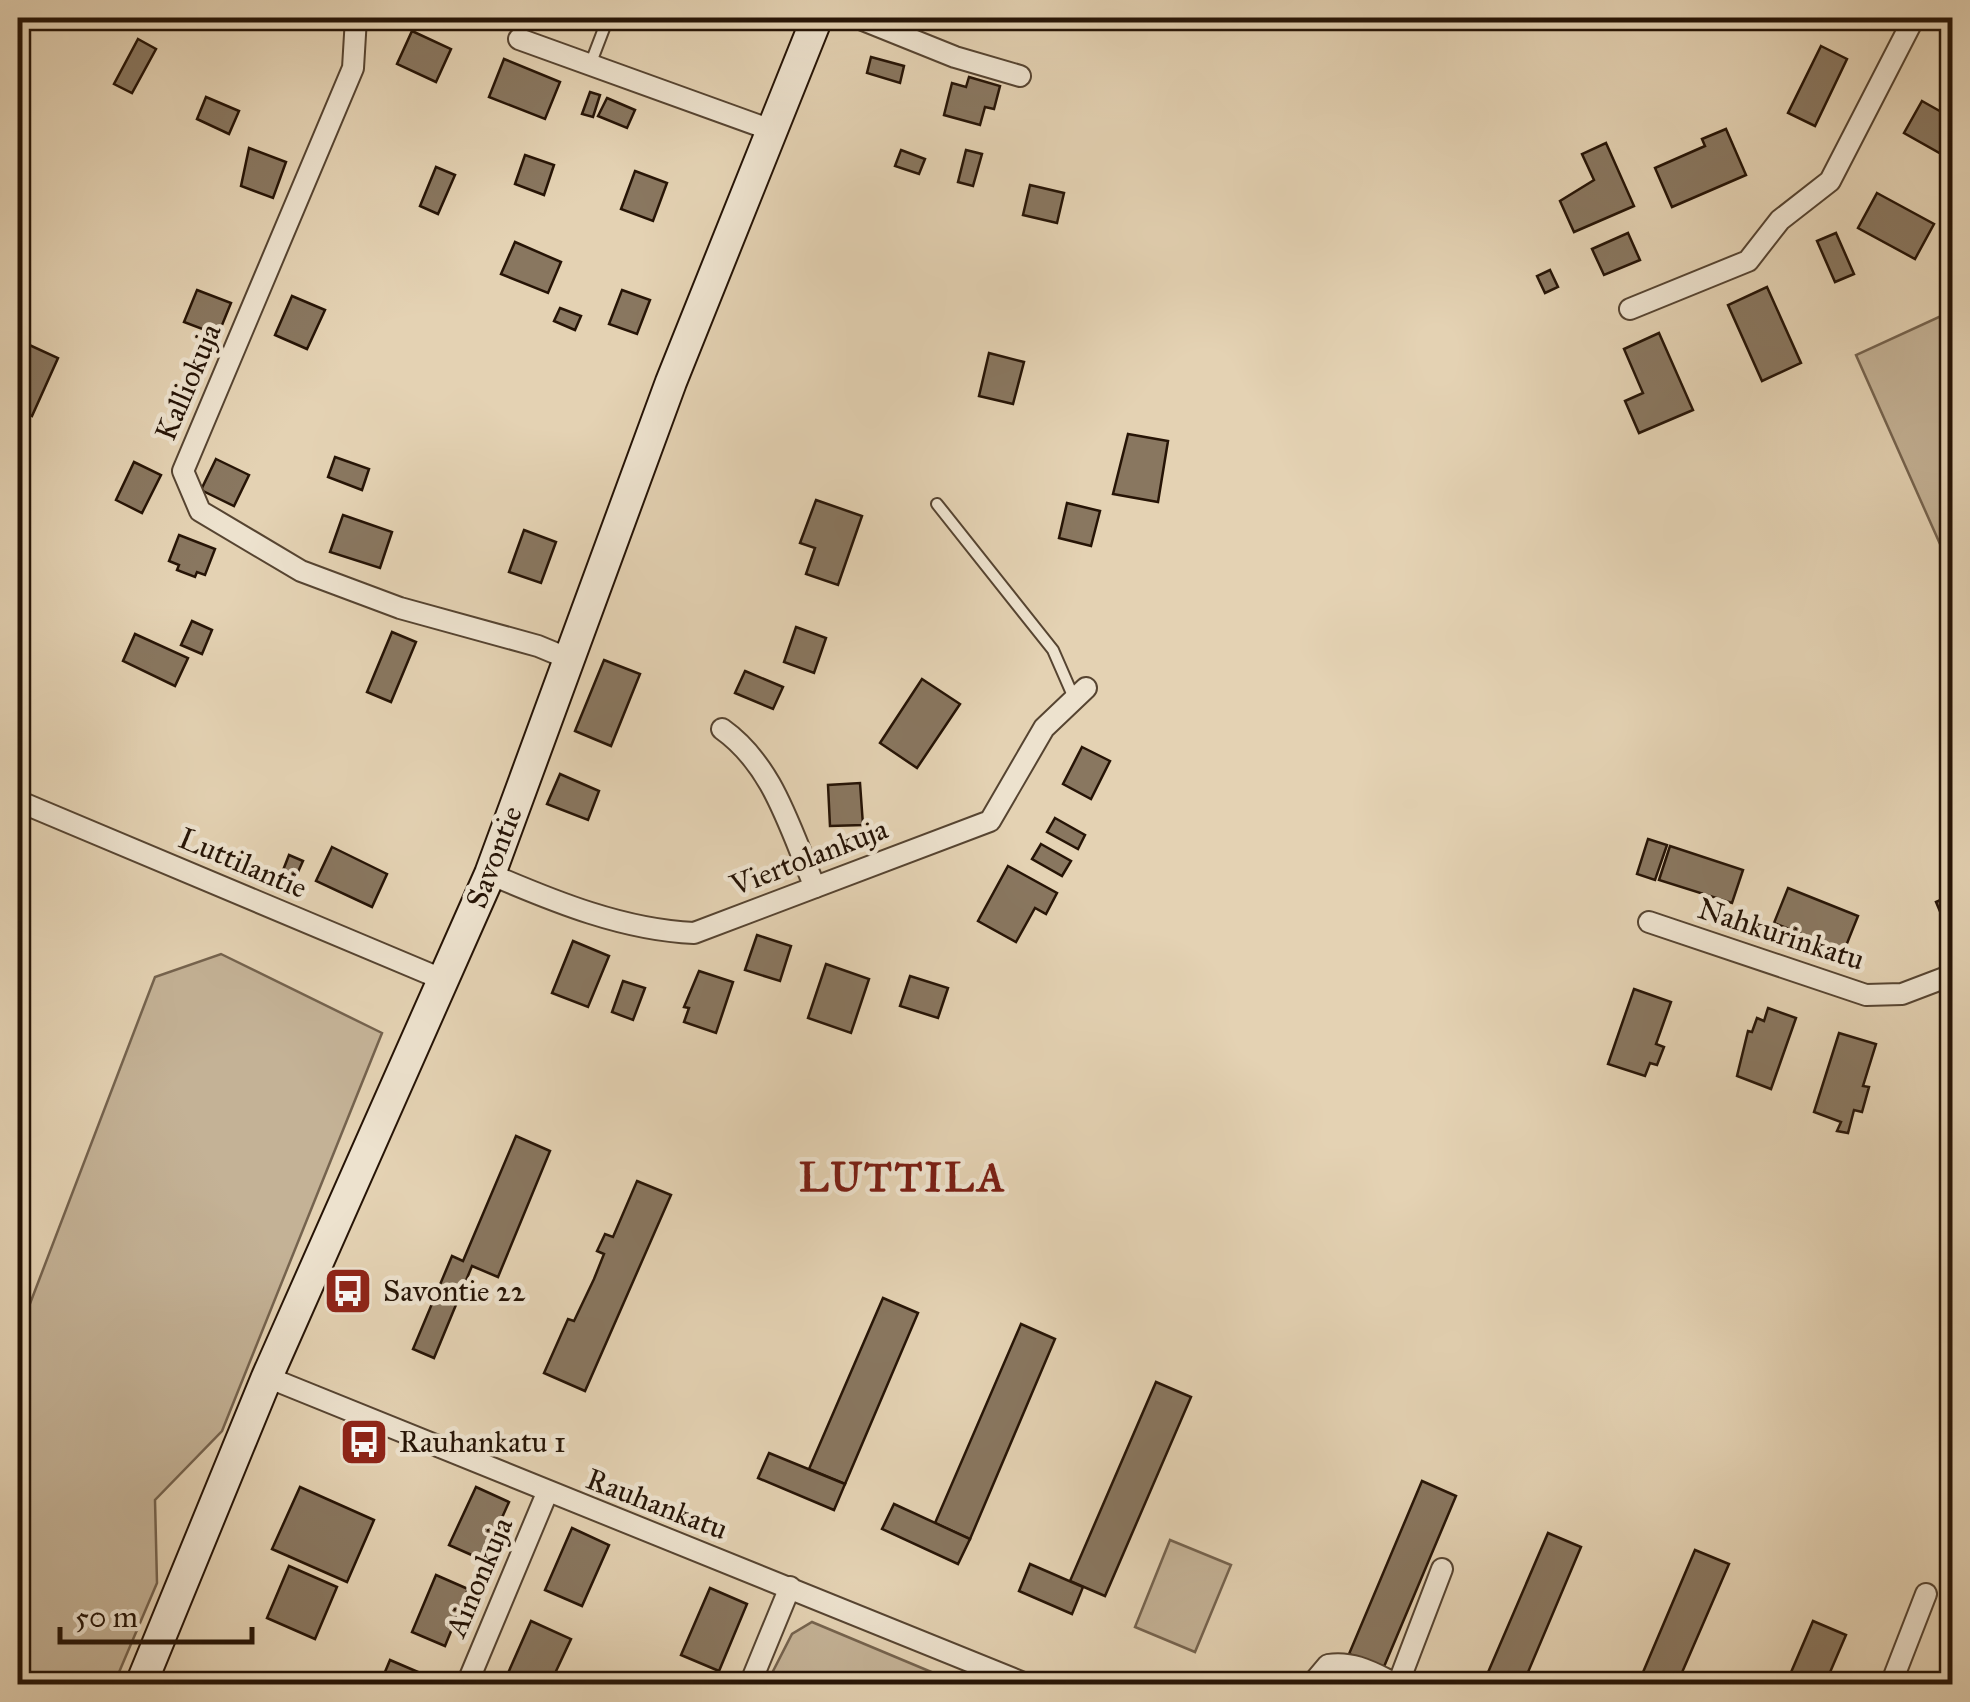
<svg xmlns="http://www.w3.org/2000/svg" width="1970" height="1702" viewBox="0 0 1970 1702" font-family="'IM FELL Great Primer',serif">
	<style>
		.green { fill: #c4b296; stroke: #75634e; stroke-width: 2.5 }
		.building { fill: #897760; stroke: #261406; stroke-width: 2.5 }
		.lines { fill: none; stroke-linecap: round; stroke-linejoin: round }
		.lane-casing { stroke: #564431; stroke-width: 14 }
		.street-casing { stroke: #564431; stroke-width: 24 }
		.secondary-casing { stroke: #261406; stroke-width: 34 }
		.lane { stroke: #ede2ce; stroke-width: 10 }
		.street { stroke: #ede2ce; stroke-width: 20 }
		.secondary { stroke: #ede2ce; stroke-width: 30 }
		.labels { text-anchor: middle; stroke-width: 9; stroke-linejoin: round; paint-order: stroke }
		.street-label { font-size: 30px; fill: #261406; stroke: #ede2ce }
		.poi-label { font-size: 30px; fill: #261406; stroke: #ede2ce; text-anchor: start }
		.district-label { font-size: 40px; font-weight: bold; letter-spacing: 2.5px; fill: #7a1f14; stroke: #ede2ce }
	</style>
	<rect width="100%" height="100%" fill="#e4d2b3"/>
	<filter id="stains"><feTurbulence type="fractalNoise" baseFrequency=".002" numOctaves="4"/><feColorMatrix values="0 0 0 0 .2 0 0 0 0 .09 0 0 0 0 .02 0 0 0 .5 -.17"/></filter>
	<radialGradient id="worn" r=".72"><stop offset=".6" stop-color="#630" stop-opacity="0"/><stop offset="1" stop-color="#630" stop-opacity=".3"/></radialGradient>
	<g class="green">
		<polygon points="1952,311 1952,571 1856,355"/>
		<polygon points="221,954 382,1033 222,1431 155,1500 157,1583 114,1684 18,1684 18,1335 155,977"/>
		<polygon points="1170,1540 1231,1565 1195,1652 1135,1627"/>
		<polygon points="812,1622 960,1684 777,1684 768,1681 792,1634"/>
	</g>
	<g class="building">
		<polygon points="1093,18 1143,18 1141,28 1120,23 1118,28 1092,22"/>
		<polygon points="412,31 451,49 436,82 397,64"/>
		<polygon points="138,39 156,49 132,93 114,84"/>
		<polygon points="1821,46 1847,59 1815,126 1788,113"/>
		<polygon points="871,57 904,66 900,83 867,73"/>
		<polygon points="504,59 560,82 545,119 489,97"/>
		<polygon points="969,77 1000,86 994,109 985,107 980,125 944,115 952,83 966,87"/>
		<polygon points="590,92 600,95 593,117 582,114"/>
		<polygon points="206,97 239,111 229,134 197,119"/>
		<polygon points="607,98 635,110 627,128 598,116"/>
		<polygon points="1922,101 1952,118 1952,160 1904,133"/>
		<polygon points="1726,129 1746,175 1672,207 1655,168 1705,146 1702,139"/>
		<polygon points="1606,143 1634,206 1574,232 1560,201 1594,180 1582,154"/>
		<polygon points="249,148 286,162 273,198 241,186"/>
		<polygon points="901,150 925,159 919,174 895,166"/>
		<polygon points="966,150 982,154 973,186 958,182"/>
		<polygon points="525,155 554,165 544,195 515,184"/>
		<polygon points="436,167 455,175 438,214 420,206"/>
		<polygon points="635,171 667,183 653,221 621,209"/>
		<polygon points="1030,185 1064,193 1057,223 1023,215"/>
		<polygon points="1877,193 1934,224 1915,259 1858,228"/>
		<polygon points="1628,233 1640,260 1604,275 1592,249"/>
		<polygon points="1836,233 1854,274 1835,282 1817,241"/>
		<polygon points="515,242 561,262 548,293 501,274"/>
		<polygon points="1550,270 1558,287 1545,293 1537,276"/>
		<polygon points="1767,287 1801,363 1762,381 1728,305"/>
		<polygon points="197,290 231,303 218,335 184,322"/>
		<polygon points="622,290 650,300 637,334 609,324"/>
		<polygon points="292,296 325,310 307,349 275,335"/>
		<polygon points="560,308 581,316 575,330 554,321"/>
		<polygon points="1659,333 1693,410 1639,433 1625,401 1643,393 1624,349"/>
		<polygon points="25,343 58,358 32,416 18,409 18,358"/>
		<polygon points="989,353 1024,362 1013,404 979,396"/>
		<polygon points="1128,434 1168,441 1158,502 1113,494"/>
		<polygon points="335,457 369,469 362,490 328,477"/>
		<polygon points="216,459 249,475 234,506 201,490"/>
		<polygon points="134,462 161,475 142,513 116,500"/>
		<polygon points="816,500 862,516 838,585 806,574 815,548 800,543"/>
		<polygon points="1067,503 1100,511 1091,546 1059,538"/>
		<polygon points="343,515 392,532 380,568 330,552"/>
		<polygon points="524,530 556,542 541,583 509,572"/>
		<polygon points="179,535 215,549 205,575 197,572 195,577 177,570 179,565 169,561"/>
		<polygon points="192,621 212,630 202,654 181,645"/>
		<polygon points="796,627 826,638 814,673 784,662"/>
		<polygon points="392,632 416,642 391,702 367,692"/>
		<polygon points="135,634 188,658 175,686 123,661"/>
		<polygon points="604,660 640,674 611,746 575,731"/>
		<polygon points="745,671 783,687 773,709 735,693"/>
		<polygon points="922,679 960,704 917,768 880,743"/>
		<polygon points="1082,747 1110,761 1091,799 1063,784"/>
		<polygon points="560,774 599,791 588,820 547,804"/>
		<polygon points="860,783 863,825 830,826 828,785"/>
		<polygon points="1055,818 1085,835 1078,849 1047,832"/>
		<polygon points="1648,839 1667,845 1655,880 1637,874"/>
		<polygon points="1041,844 1071,861 1062,876 1032,859"/>
		<polygon points="1670,846 1743,870 1732,903 1659,880"/>
		<polygon points="332,847 387,874 372,907 316,881"/>
		<polygon points="289,855 303,861 293,883 280,878"/>
		<polygon points="1008,866 1057,893 1046,914 1035,908 1016,942 978,921"/>
		<polygon points="1788,888 1858,916 1844,951 1774,923"/>
		<polygon points="1952,895 1952,932 1949,933 1936,902"/>
		<polygon points="757,935 791,946 780,981 745,970"/>
		<polygon points="573,941 609,956 588,1007 552,993"/>
		<polygon points="826,964 869,979 851,1033 808,1018"/>
		<polygon points="699,971 733,982 716,1033 684,1022 689,1008 684,1007"/>
		<polygon points="910,976 948,988 938,1018 900,1006"/>
		<polygon points="623,981 645,988 633,1020 612,1012"/>
		<polygon points="1634,989 1671,1002 1656,1044 1664,1047 1657,1065 1650,1063 1645,1076 1608,1064"/>
		<polygon points="1768,1008 1796,1018 1771,1089 1737,1076 1748,1031 1752,1032 1757,1018 1764,1021"/>
		<polygon points="1839,1033 1876,1044 1863,1086 1869,1087 1862,1112 1854,1110 1848,1133 1837,1131 1841,1122 1814,1112"/>
		<polygon points="516,1136 550,1151 498,1277 472,1266 434,1358 413,1349 452,1256 463,1261"/>
		<polygon points="637,1181 671,1195 585,1391 544,1373 568,1319 574,1321 594,1279 604,1254 597,1251 605,1234 613,1237"/>
		<polygon points="883,1298 918,1313 845,1484 809,1469"/>
		<polygon points="1021,1324 1055,1339 970,1539 935,1523"/>
		<polygon points="1156,1382 1191,1397 1105,1596 1070,1581"/>
		<polygon points="769,1453 845,1484 834,1510 758,1478"/>
		<polygon points="1422,1481 1456,1496 1383,1669 1349,1654"/>
		<polygon points="300,1487 374,1520 347,1582 272,1549"/>
		<polygon points="476,1487 509,1502 483,1560 449,1545"/>
		<polygon points="894,1504 970,1539 958,1564 882,1529"/>
		<polygon points="572,1528 609,1545 582,1606 545,1590"/>
		<polygon points="1548,1533 1581,1547 1523,1684 1483,1684"/>
		<polygon points="1695,1550 1729,1564 1677,1684 1638,1684"/>
		<polygon points="1030,1564 1083,1587 1072,1614 1019,1591"/>
		<polygon points="289,1566 337,1587 315,1639 267,1618"/>
		<polygon points="436,1575 468,1589 445,1646 412,1632"/>
		<polygon points="710,1588 747,1604 719,1671 681,1655"/>
		<polygon points="531,1621 571,1639 550,1684 516,1684 505,1680"/>
		<polygon points="1813,1621 1846,1635 1825,1684 1786,1684"/>
		<polygon points="390,1660 432,1678 429,1684 380,1684"/>
	</g>
	<g class="lines">
		<g class="lane-casing">
			<g id="lane">
				<polyline points="590,65 608,18"/>
				<polyline points="937,504 1053,650 1074,698"/>
			</g>
		</g>
		<g class="street-casing">
			<g id="street">
				<polyline points="356,18 353,68 183,471 200,511 301,571 400,608 538,646 567,658"/>
				<polyline points="858,18 955,57 1020,76"/>
				<polyline points="519,39 774,131"/>
				<polyline points="1630,309 1748,261 1780,220 1830,181 1914,18"/>
				<path d="M722 729C774 766 790 830 815 887"/>
				<polyline points="18,801 444,980"/>
				<path d="M490 874C555 902 624 930 694 933L990 821 1044 728 1086 688"/>
				<polyline points="1649,922 1866,995 1902,994 1952,975"/>
				<polyline points="267,1377 1026,1684"/>
				<polyline points="467,1684 547,1493"/>
				<polyline points="750,1684 790,1587"/>
				<path d="M1312 1684 1328 1665C1354 1661 1373 1673 1396 1684"/>
				<polyline points="1398,1684 1442,1569"/>
				<polyline points="1891,1684 1926,1594"/>
			</g>
		</g>
		<g class="secondary-casing">
			<polyline id="secondary" points="141,1684 267,1377 490,874 671,382 817,18"/>
		</g>
		<use href="#lane" class="lane"/>
		<use href="#street" class="street"/>
		<use href="#secondary" class="secondary"/>
	</g>
	<defs>
		<g id="bus-square" transform="scale(2.5)"><rect x="-9" y="-9" width="18" height="18" rx="4" fill="#8f2418" stroke="#ede2ce"/><path d="M-5-6H5V4H4V6H2V4H-2V6H-4V4H-5ZM-3.5-4V0h7V-4ZM-3.5 1.2v1.5H-2V1.2ZM2 1.2v1.5H3.5V1.2Z" fill="#fff"/></g>
	</defs>
	<g fill-rule="evenodd">
		<use href="#bus-square" x="348" y="1291"/>
		<use href="#bus-square" x="364" y="1442"/>
	</g>
	<g class="labels">
		<g class="street-label">
			<text transform="translate(188 382) rotate(-67)" y="10">Kalliokuja</text>
			<text transform="translate(494 857) rotate(-69)" y="10">Savontie</text>
			<text transform="translate(809 857) rotate(-21)" y="10">Viertolankuja</text>
			<text transform="translate(243 863) rotate(23)" y="10">Luttilantie</text>
			<text transform="translate(1781 934) rotate(18)" y="10">Nahkurinkatu</text>
			<text transform="translate(657 1504) rotate(21)" y="10">Rauhankatu</text>
			<text transform="translate(479 1577) rotate(-67)" y="10">Ainonkuja</text>
		</g>
		<g class="poi-label">
			<text x="383" y="1301">Savontie 22</text>
			<text x="399" y="1452">Rauhankatu 1</text>
		</g>
		<g class="district-label">
			<text x="903" y="1191">LUTTILA</text>
		</g>
	</g>
	<rect width="1970" height="1702" fill="none" stroke="#e4d2b3" stroke-width="60"/>
	<rect x="20" y="20" width="1930" height="1662" fill="none" stroke="#261406" stroke-width="5"/>
	<rect x="30" y="30" width="1910" height="1642" fill="none" stroke="#261406" stroke-width="2.5"/>
	<path d="M60 1627v15h192v-15" fill="none" stroke="#261406" stroke-width="5"/>
	<text x="75" y="1627" font-size="30" fill="#261406" stroke="#ede2ce" stroke-width="8" paint-order="stroke">50 m</text>
	<rect width="100%" height="100%" filter="url(#stains)"/>
	<rect width="100%" height="100%" fill="url(#worn)"/>
</svg>
